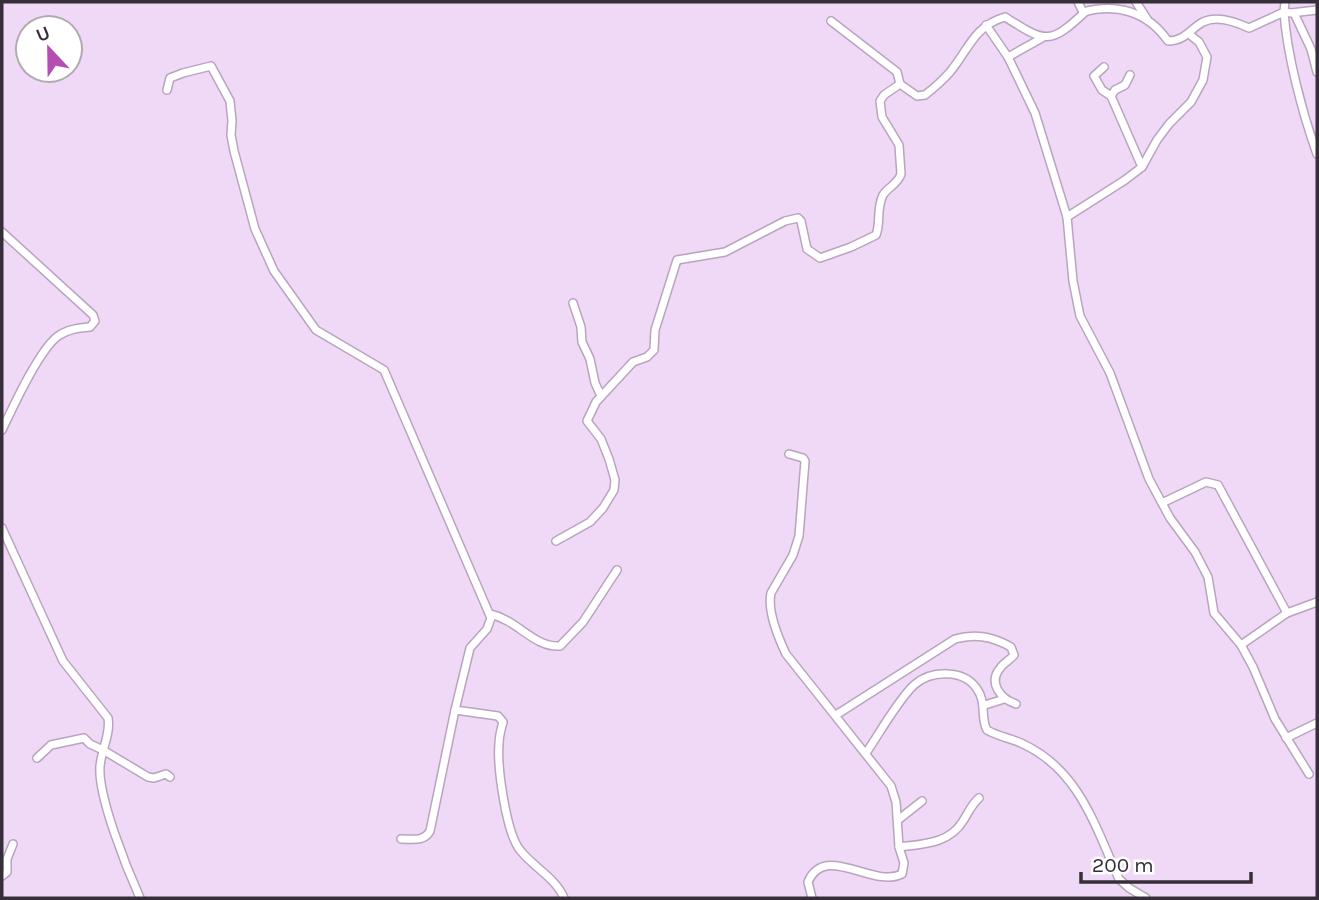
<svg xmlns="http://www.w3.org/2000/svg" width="1319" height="900" viewBox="0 0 1319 900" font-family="Karla,sans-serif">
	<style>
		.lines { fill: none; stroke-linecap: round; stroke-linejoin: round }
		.minor-casing { stroke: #b9a4bf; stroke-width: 10 }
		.minor { stroke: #fff; stroke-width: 7 }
	</style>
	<rect width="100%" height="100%" fill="#f0d9f6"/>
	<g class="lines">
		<g class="minor-casing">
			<g id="minor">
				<path d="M1078 2 1083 12C1116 3 1147 11 1168 41 1185 41 1190 29 1203 22 1217 15 1236 22 1249 28L1284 12C1287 55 1302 112 1317 154"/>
				<polyline points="1136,2 1147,19"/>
				<polyline points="1285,2 1284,12 1291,13 1317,10"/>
				<polyline points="1294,13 1311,49 1317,72"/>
				<polyline points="986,25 1008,57 1035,113 1067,217 1073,281 1080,316 1110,373 1149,479 1170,518 1195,552 1208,577 1214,613 1241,645 1253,667 1275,719 1309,774"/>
				<polyline points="1008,57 1042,38"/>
				<polyline points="1104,67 1094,76 1102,90 1111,96"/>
				<path d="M900 84 917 96 925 95C934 88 943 80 950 72 969 49 974 26 1005 17 1045 42 1049 46 1085 12"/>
				<path d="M167 90 170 78 183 73 211 66 230 101 232 121 231 135 234 151 255 229 274 271 316 330 384 370 491 618 487 629 470 648 455 710 498 716 503 722C501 729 499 737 499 744 497 766 506 833 520 850 533 867 556 878 564 898"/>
				<polyline points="1142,167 1157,140 1169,124 1191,102 1203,80 1207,57 1199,42 1189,34"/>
				<polyline points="1067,217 1125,180 1142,167 1111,96 1115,90 1125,85 1130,75"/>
				<path d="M2 232 93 315 95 321 90 327C79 328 68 329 58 336 39 350 13 407 2 430"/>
				<polyline points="573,303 581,327 582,342 590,359 595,383 601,396"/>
				<path d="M789 454 803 458 805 461 799 536 793 555 771 593C767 611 778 637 786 654L891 786 896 802 899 847 904 863 902 874C873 889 825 842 808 882L812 898"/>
				<polyline points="1162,503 1206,482 1218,485 1287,613"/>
				<path d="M2 528 63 661 108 718C111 734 101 750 100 767 98 797 127 869 140 898"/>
				<path d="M556 541 590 522 603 508 614 490 615 480 609 459 601 439 587 421 596 402 633 362 647 357 654 350 655 330 677 260 725 252 785 221 798 218 801 221 807 249 820 258 851 247 876 235C881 223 876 209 883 195 888 187 898 184 901 174L899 145 882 117 880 101 884 95 900 84 897 72 831 21"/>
				<path d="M490 614C518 620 534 648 560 646L583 622 617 570"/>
				<polyline points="1241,645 1287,613 1317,602"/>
				<polyline points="985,705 1004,699"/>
				<path d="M836 715 955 639C976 633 993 637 1011 647L1014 655C1010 660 1005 662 1001 667 987 683 1001 699 1016 704"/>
				<polyline points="1286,738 1317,723"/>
				<path d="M866 753C879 734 898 700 914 685 931 670 964 669 977 689 987 703 980 718 987 730 999 737 1011 738 1023 744 1079 770 1095 826 1119 879L1129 888 1146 898"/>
				<polyline points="37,758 51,745 84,738 90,744 103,750 148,777 154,778 166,774 170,777"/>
				<polyline points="898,820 922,801"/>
				<path d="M401 839C412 839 424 842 430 831L455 710"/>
				<path d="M899 847C923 844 949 844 963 821 969 812 971 805 979 798"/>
				<polyline points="2,876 7,872 7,859 13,844"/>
			</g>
		</g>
		<use href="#minor" class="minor"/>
	</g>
	<rect width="1319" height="900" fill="none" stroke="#362e39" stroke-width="7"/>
	<g transform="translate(49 49) rotate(338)"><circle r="33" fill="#ffffff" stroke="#afabb0" stroke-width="2"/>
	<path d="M0-5L12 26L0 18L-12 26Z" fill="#b44eb3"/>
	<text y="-10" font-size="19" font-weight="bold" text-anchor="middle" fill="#362e39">U</text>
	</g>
	<path d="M1081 872v10h170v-10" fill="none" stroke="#362e39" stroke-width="3.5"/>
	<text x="1092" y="872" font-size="21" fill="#362e39" stroke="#ffffff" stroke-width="5" paint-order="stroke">200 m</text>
</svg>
